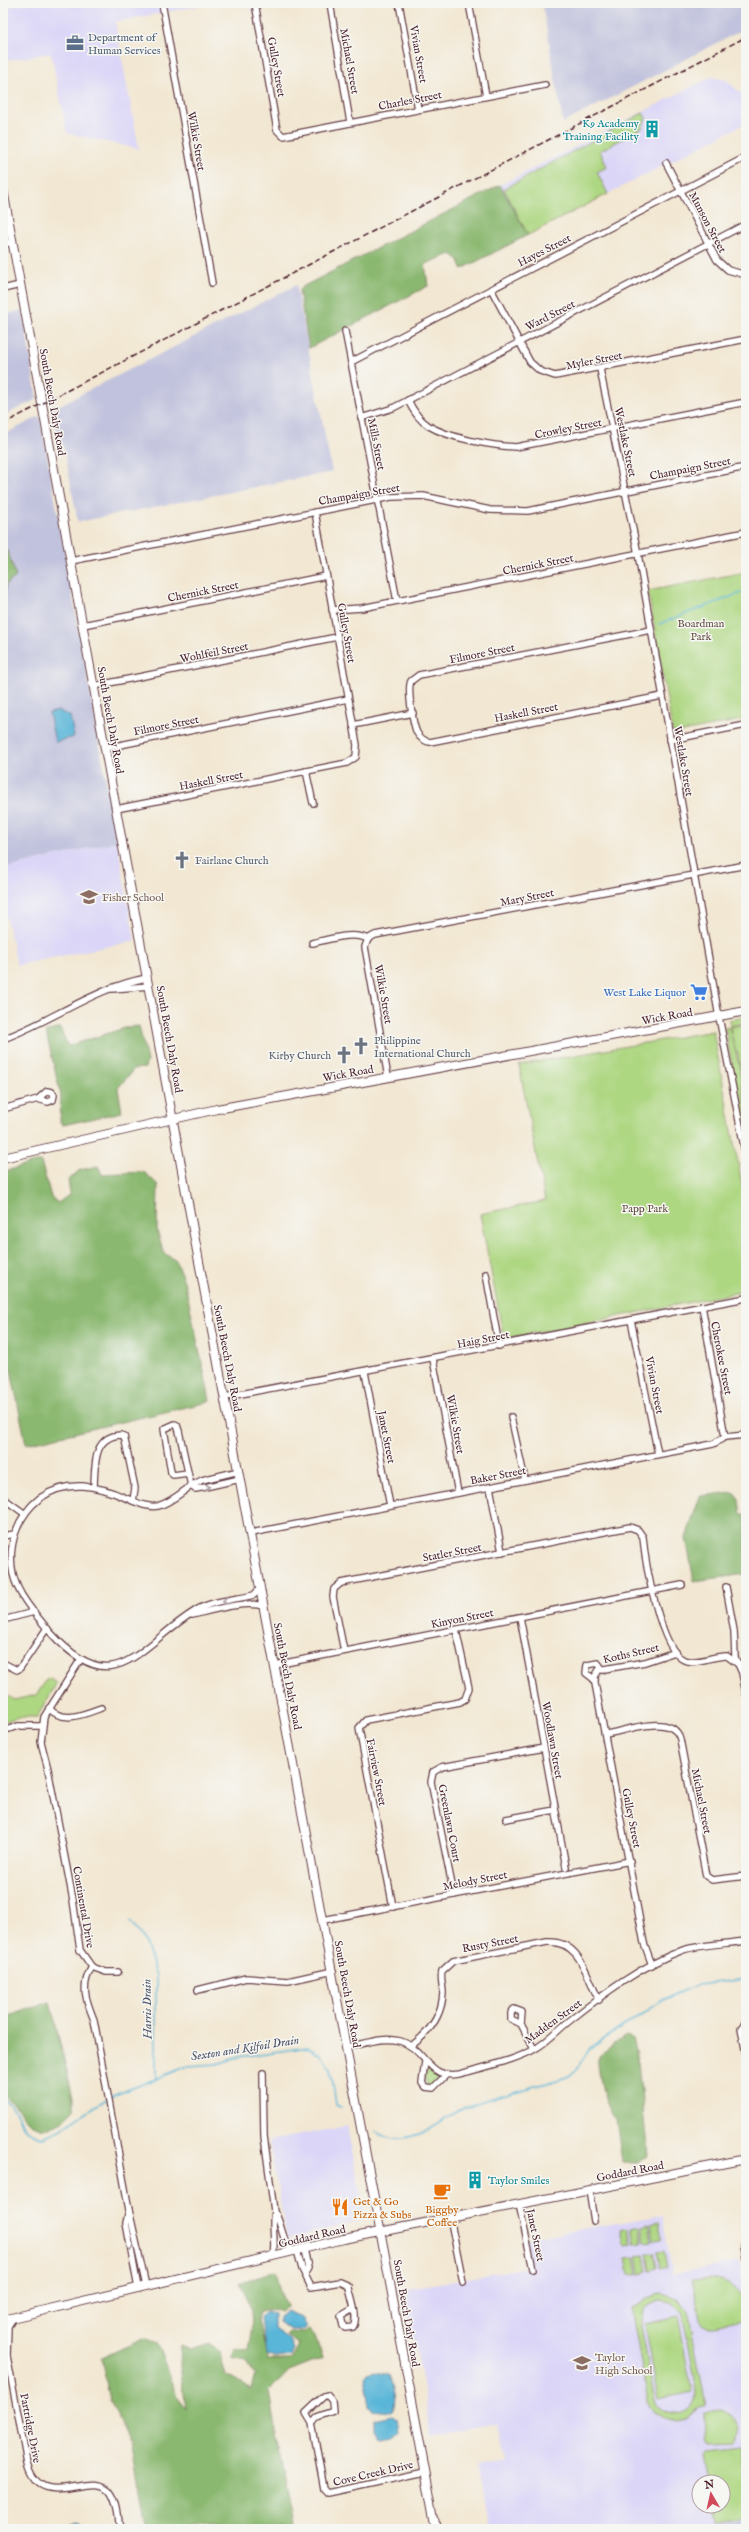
<svg xmlns="http://www.w3.org/2000/svg" width="749" height="2532" viewBox="0 0 749 2532" font-family="'IM FELL English',serif">
	<style>
		.built { fill: #dbd6f7; fill-rule: evenodd }
		.industrial { fill: #c1c2dd }
		.green { fill: #aed782; stroke: #7c7b56; fill-rule: evenodd }
		.forest { fill: #8ab870; stroke: #6a6c4e }
		.water { fill: #5ab6d8; stroke: #526a82 }
		.lines { fill: none; stroke-linecap: round; stroke-linejoin: round }
		.stream { stroke: #5ab6d8; stroke-width: 1.5 }
		.street-casing { stroke: #633d44; stroke-width: 8 }
		.secondary-casing { stroke: #633d44; stroke-width: 10 }
		.street { stroke: #fff; stroke-width: 5.5 }
		.secondary { stroke: #fff; stroke-width: 8 }
		.rail { stroke: #4a1f2b; stroke-width: 1.5; stroke-dasharray: 6 3; stroke-linecap: butt }
		.oneway { stroke: #ae9aa0 }
		.labels { text-anchor: middle; stroke-width: 3; stroke-linejoin: round; paint-order: stroke }
		.service-label { font-size: 11px; fill: #4e5e75; stroke: #f6f6f2; text-anchor: start }
		.street-label { font-size: 11px; fill: #4a1f2b; stroke: #f6f6f2 }
		.culture-label { font-size: 11px; fill: #0d838f; stroke: #f6f6f2; text-anchor: end }
		.park-label { font-size: 11px; fill: #634d41; stroke: #f6f6f2 }
		.worship-label { font-size: 11px; fill: #5b616d; stroke: #f6f6f2; text-anchor: start }
		.education-label { font-size: 11px; fill: #785e54; stroke: #f6f6f2; text-anchor: start }
		.shop-label { font-size: 11px; fill: #366cbe; stroke: #f6f6f2; text-anchor: end }
		.food-label { font-size: 11px; fill: #c56008; stroke: #f6f6f2; text-anchor: start }
		.water-label { font-size: 12px; font-style: italic; fill: #505468; stroke: #f6f6f2 }
	</style>
	<rect width="100%" height="100%" fill="#f6f6f2"/>
	<filter id="ink" filterUnits="userSpaceOnUse"><feTurbulence type="fractalNoise" baseFrequency=".025" numOctaves="2"/><feDisplacementMap in="SourceGraphic" scale="8" xChannelSelector="R" yChannelSelector="G"/><feConvolveMatrix kernelMatrix="1 2 1 2 8 2 1 2 1" color-interpolation-filters="sRGB"/></filter>
	<filter id="wash" filterUnits="userSpaceOnUse"><feTurbulence type="fractalNoise" baseFrequency=".012" numOctaves="4" result="noise"/><feDisplacementMap in="SourceGraphic" scale="16" xChannelSelector="R" yChannelSelector="G"/><feGaussianBlur stdDeviation="0.9" result="paint"/><feColorMatrix in="noise" values="0 0 0 0 0 0 0 0 0 0 0 0 0 0 0 0 0 1.4 0 .05"/><feComposite in="paint" operator="in"/></filter>
	<g filter="url(#wash)">
		<rect width="100%" height="100%" fill="#f2e7d2"/>
		<g class="built">
			<polygon points="29,3 213,3 115,22 139,149 67,133 51,53 3,61 3,8"/>
			<polygon points="250,3 292,3 251,11"/>
			<polygon points="711,77 726,80 745,97 746,123 528,235 500,185"/>
			<polygon points="117,841 135,941 17,965 3,902 3,869"/>
			<polygon points="347,2126 366,2220 287,2239 269,2141"/>
			<path d="M662 2215 673 2274 739 2261 746 2302V2519L693 2529H491L479 2466 504 2461 497 2424 431 2436 405 2289 529 2267 524 2239ZM699 2482H723V2506H699Z"/>
		</g>
		<g class="industrial">
			<polygon points="542,3 746,3 746,28 563,123"/>
			<polygon points="296,285 332,472 78,522 64,448 57,434 54,408"/>
			<polygon points="23,310 37,399 3,416 3,315"/>
			<polygon points="40,416 117,841 3,869 3,435"/>
			<polygon points="746,2519 746,2529 693,2529"/>
		</g>
		<g class="green">
			<polygon points="643,113 646,118 642,128 600,151 607,167 597,172 608,194 528,235 504,189"/>
			<polygon points="746,572 746,719 673,734 648,591"/>
			<polygon points="746,1017 746,1022 730,1026 729,1020"/>
			<polygon points="746,1024 746,1100 738,1054 734,1047 730,1027"/>
			<polygon points="729,1027 739,1065 746,1109 746,1138 725,1028"/>
			<polygon points="713,1031 746,1205 746,1291 504,1339 480,1214 545,1201 519,1065"/>
			<polygon points="48,1678 57,1683 37,1717 19,1717 3,1722 3,1693 14,1700 36,1695"/>
			<polygon points="428,2068 441,2076 433,2085 428,2086 424,2078"/>
			<polygon points="659,2222 662,2239 654,2240 651,2224"/>
			<polygon points="649,2224 652,2241 644,2242 641,2226"/>
			<polygon points="639,2226 642,2243 634,2244 631,2228"/>
			<polygon points="628,2228 631,2245 624,2246 621,2230"/>
			<polygon points="664,2251 667,2267 660,2269 657,2252"/>
			<polygon points="654,2253 657,2269 650,2271 647,2254"/>
			<polygon points="644,2255 647,2271 639,2273 636,2256"/>
			<polygon points="634,2257 637,2273 629,2275 626,2258"/>
			<path d="M712 2279C737 2284 746 2294 746 2319L709 2327 702 2324 693 2280Z"/>
			<path d="M660 2294 677 2298 688 2311 706 2406 699 2407 686 2419 676 2421 664 2418 654 2411 648 2401 631 2308C642 2306 648 2296 660 2294ZM660 2301 672 2303 681 2312C685 2326 699 2389 695 2400 692 2409 683 2415 673 2414 665 2413 658 2408 655 2400L641 2326C640 2312 647 2303 660 2301Z"/>
			<polygon points="678,2316 692,2392 658,2399 645,2323"/>
			<path d="M722 2410C738 2416 743 2428 736 2443L709 2444 705 2439 704 2412Z"/>
			<polygon points="746,2447 746,2518 718,2523 715,2506 723,2506 723,2482 710,2482 705,2455 707,2451"/>
		</g>
		<g class="forest">
			<polygon points="500,185 528,235 462,269 459,260 451,254 425,264 428,286 309,348 299,290 304,286"/>
			<polygon points="3,548 8,552 16,577 6,584 5,595 3,595"/>
			<polygon points="139,1026 147,1061 145,1068 134,1069 118,1088 122,1112 63,1125 60,1122 61,1096 46,1032 60,1028 68,1046 128,1027"/>
			<polygon points="36,1162 41,1162 51,1197 58,1203 70,1194 68,1180 80,1170 98,1166 102,1174 144,1172 158,1185 157,1231 164,1253 176,1261 185,1284 210,1400 204,1403 26,1444 3,1331 3,1172"/>
			<polygon points="734,1492 739,1500 741,1515 746,1515 746,1574 694,1581 686,1538 700,1496"/>
			<path d="M50 2002 73 2097V2111L63 2121 45 2130C19 2124 23 2107 3 2095V2018Z"/>
			<path d="M627 2035 632 2038 638 2063 648 2156C639 2161 632 2163 622 2162L616 2119C606 2112 596 2067 598 2056Z"/>
			<path d="M275 2271 281 2297 288 2306 280 2312 273 2309 260 2312 258 2320 268 2360H291L299 2345 286 2335 289 2332 303 2333 309 2329 315 2336 322 2358 289 2371 269 2392 292 2529H147L131 2442 110 2400 101 2358 143 2339 157 2344 177 2397 186 2408 180 2365 181 2346 191 2350 210 2344 219 2352 226 2375 251 2390 255 2375 247 2362 232 2359 235 2349 248 2351C253 2326 255 2304 239 2284Z"/>
		</g>
		<g class="water">
			<polygon points="59,711 70,716 74,737 55,742 49,713"/>
			<polygon points="287,2311 303,2319 307,2326 304,2330 291,2330 279,2322 279,2317"/>
			<polygon points="266,2312 274,2314 274,2329 290,2340 294,2349 291,2356 276,2358 266,2355 261,2317"/>
			<path d="M375 2372 389 2375C392 2383 399 2406 391 2412L373 2410 370 2406 365 2377 367 2374Z"/>
			<polygon points="392,2416 397,2419 399,2432 393,2437 380,2439 374,2430 374,2420"/>
			<polygon points="77,2522 81,2523 85,2529 61,2529"/>
		</g>
		<g class="lines">
			<g class="stream">
				<polyline points="659,624 746,591"/>
				<polyline points="130,1921 143,1937 156,1976 156,2080"/>
				<polyline points="110,2097 188,2066 217,2064 239,2057 308,2047 319,2053 331,2069 336,2105 340,2107"/>
				<path d="M3 2099C21 2107 16 2133 43 2138 51 2137 94 2106 107 2099"/>
				<path d="M376 2131C391 2140 400 2140 416 2135 435 2130 447 2116 464 2108 497 2093 534 2089 569 2076L576 2070 589 2049 665 1999 697 1985 746 1979"/>
			</g>
		</g>
	</g>
	<g filter="url(#ink)">
		<g class="lines">
			<g class="street-casing">
				<g id="street">
					<polyline points="162,3 212,283"/>
					<polyline points="255,3 277,130 283,136 545,85"/>
					<polyline points="330,3 350,122"/>
					<polyline points="399,3 418,109"/>
					<polyline points="469,3 486,96"/>
					<polyline points="666,163 717,260 728,270 746,275"/>
					<polyline points="3,244 13,242"/>
					<polyline points="3,289 20,285"/>
					<polyline points="491,289 530,362 540,371 555,376 746,339"/>
					<polyline points="345,331 397,601"/>
					<polyline points="351,362 746,157"/>
					<polyline points="600,369 638,554 719,1017 746,1157"/>
					<path d="M408 400C413 411 419 420 429 426 449 438 492 446 516 447L746 402"/>
					<polyline points="361,418 393,408 746,224"/>
					<polyline points="71,561 391,497 423,496 490,510 528,511 746,467"/>
					<polyline points="332,610 362,608 746,532"/>
					<polyline points="83,625 326,576"/>
					<path d="M651 630 419 675 411 681C407 689 413 725 417 733 420 738 424 741 430 742L662 696"/>
					<polyline points="94,686 337,637"/>
					<polyline points="353,725 413,713"/>
					<polyline points="670,740 746,725"/>
					<polyline points="105,748 348,699"/>
					<polyline points="306,771 313,803"/>
					<polyline points="116,809 347,763 356,757 357,745 315,512"/>
					<polyline points="368,939 375,935 746,865"/>
					<polyline points="368,939 365,947 388,1077"/>
					<path d="M312 943C328 940 352 931 368 939"/>
					<polyline points="112,989 149,986"/>
					<path d="M3 1039C52 1021 96 987 147 978"/>
					<polyline points="3,1109 38,1099 47,1091 52,1092 54,1095 53,1100 48,1102 38,1099"/>
					<polyline points="486,1274 499,1346"/>
					<polyline points="702,1306 725,1437"/>
					<polyline points="631,1320 658,1454"/>
					<polyline points="433,1359 458,1493"/>
					<polyline points="365,1372 390,1506"/>
					<polyline points="225,1397 746,1298"/>
					<polyline points="511,1417 525,1480"/>
					<polyline points="239,1471 202,1480 191,1486 195,1489 201,1488 240,1479"/>
					<path d="M188 1473 173 1475 171 1472 164 1429 175 1424 177 1425 179 1431 191 1486C181 1493 170 1503 158 1506 146 1508 136 1502 126 1498 97 1485 67 1479 40 1498 17 1516 7 1546 13 1574 18 1596 36 1615 50 1632 115 1704 137 1647 195 1611 212 1600 235 1600 254 1595L260 1588"/>
					<path d="M94 1486C95 1465 93 1436 121 1435L124 1436 135 1488 133 1501"/>
					<polyline points="490,1487 502,1552"/>
					<polyline points="3,1498 25,1514"/>
					<polyline points="251,1533 713,1444 725,1437 746,1435"/>
					<polyline points="3,1536 14,1534"/>
					<polyline points="726,1587 734,1631 735,1657 742,1673 746,1694"/>
					<path d="M192 1615C209 1611 249 1599 264 1607"/>
					<polyline points="520,1617 566,1867"/>
					<polyline points="3,1620 34,1612"/>
					<path d="M344 1651 333 1597 334 1589 341 1583 630 1527 638 1530 643 1537C645 1561 660 1650 684 1660 697 1665 714 1655 727 1656L738 1664"/>
					<polyline points="81,1659 44,1717 41,1742 48,1769 73,1900 80,1950 92,1967 106,1972 118,1972"/>
					<polyline points="3,1663 17,1670 20,1668 47,1628"/>
					<polyline points="275,1665 682,1585"/>
					<polyline points="595,1680 586,1673 587,1665 598,1663 603,1670"/>
					<path d="M49 1708C62 1724 85 1714 101 1708"/>
					<polyline points="3,1731 18,1726 42,1726"/>
					<path d="M606 1734C625 1731 673 1712 680 1739L706 1876 712 1880 746 1876"/>
					<polyline points="506,1819 555,1810"/>
					<polyline points="454,1895 431,1782 433,1772 442,1767 544,1748"/>
					<polyline points="393,1907 359,1728 366,1720 460,1702 465,1699 469,1688 456,1630"/>
					<polyline points="323,1920 630,1861"/>
					<polyline points="652,1965 644,1943 594,1678 599,1670 645,1662 675,1652"/>
					<path d="M92 1967C80 1986 86 2000 94 2020L129 2210 146 2286"/>
					<polyline points="198,1990 246,1978 288,1981 333,1971"/>
					<polyline points="746,2022 741,2028 746,2054"/>
					<polyline points="521,2024 511,2019 511,2013 514,2009 522,2012 521,2024 534,2049"/>
					<path d="M411 2046C429 2033 442 2016 443 1993 443 1986 440 1978 442 1971L453 1961 547 1942C581 1940 586 1976 599 2000"/>
					<path d="M347 2047C364 2044 383 2036 400 2041 428 2049 427 2085 467 2072 488 2066 520 2059 538 2047 549 2040 558 2030 568 2022 602 1995 642 1965 683 1950 702 1944 726 1944 746 1941"/>
					<polyline points="425,2062 422,2083 425,2087 433,2088 447,2074"/>
					<polyline points="263,2073 264,2136 274,2211"/>
					<polyline points="589,2190 594,2221"/>
					<polyline points="519,2204 533,2269"/>
					<polyline points="129,2210 126,2223 138,2288"/>
					<polyline points="450,2217 463,2282"/>
					<polyline points="746,2242 744,2245 746,2258"/>
					<polyline points="304,2249 308,2268 305,2273"/>
					<path d="M297 2250 302 2269 311 2287 340 2282 349 2286V2288C351 2298 359 2318 353 2327L345 2328 343 2326 341 2316 353 2309"/>
					<path d="M273 2256C276 2240 271 2226 274 2211 283 2225 280 2237 292 2251"/>
					<path d="M3 2348 7 2356 27 2463C42 2516 93 2466 111 2493 118 2503 118 2518 120 2529"/>
					<polyline points="7,2356 8,2326 14,2317"/>
					<polyline points="312,2423 317,2417 333,2411 332,2401 327,2395 324,2396 306,2413 312,2423 324,2489 328,2493 425,2472"/>
				</g>
			</g>
			<g class="secondary-casing">
				<g id="secondary">
					<polyline points="3,190 183,1176 436,2529"/>
					<polyline points="3,1158 217,1109 746,1011"/>
					<polyline points="3,2320 344,2239 746,2159"/>
				</g>
			</g>
			<use href="#street" class="street"/>
			<use href="#secondary" class="secondary"/>
			<polyline class="rail" points="3,424 746,37"/>
		</g>
		<defs><path id="oneway-chevron" d="M-2-3.5L2.5 0L-2 3.5" fill="none" stroke-width="1.6" stroke-linecap="round" stroke-linejoin="round"/></defs>
		<g class="oneway">
			<use href="#oneway-chevron" transform="translate(207 1487) rotate(-12)"/>
			<use href="#oneway-chevron" transform="translate(225 1601) rotate(168)"/>
			<use href="#oneway-chevron" transform="translate(130 2248) rotate(79)"/>
		</g>
	</g>
	<defs>
		<g id="office-bare" transform="scale(1.38)"><path d="M-6-3h4V-5.5h4V-3h4V5H-6ZM-1-4.5V-3h2v-1.5ZM-6 0V1H6V0Z" fill="#5c6f8a" stroke="#f6f6f2" stroke-width="2.5" paint-order="stroke"/></g>
		<g id="building-bare" transform="scale(1.38)"><path d="M-4-6H4V6H1V3H-1V6H-4ZM-2.5-4.3h1.7v1.8h-1.7ZM.8-4.3h1.7v1.8H.8ZM-2.5-1h1.7V.8h-1.7ZM.8-1h1.7V.8H.8Z" fill="#0f9aa8" stroke="#f6f6f2" stroke-width="2.5" paint-order="stroke"/></g>
		<g id="church-bare" transform="scale(1.38)"><path d="M-1.2-6h2.4v3.5h3.3v2.4h-3.3V6h-2.4V-.1h-3.3v-2.4h3.3Z" fill="#6b7280" stroke="#f6f6f2" stroke-width="2.5" paint-order="stroke"/></g>
		<g id="school-bare" transform="scale(1.38)"><path d="M0-5L7-2L0 1L-7-2ZM-4 1L0 2.5L4 1V4Q0 6-4 4Z" fill="#8d6e63" stroke="#f6f6f2" stroke-width="2.5" paint-order="stroke"/></g>
		<g id="supermarket-bare" transform="scale(1.38)"><path d="M-6-5.5h2.5l.6 2H6L4.5 2H-2.5L-4.4-4H-6ZM-1.5 3.2a1.3 1.3 0 1 0 .1 0ZM3 3.2a1.3 1.3 0 1 0 .1 0Z" fill="#3f7fe0" stroke="#f6f6f2" stroke-width="2.5" paint-order="stroke"/></g>
		<g id="cafe-bare" transform="scale(1.38)"><path d="M-5.5-4.5H6V0H3Q3 3.5 0 3.5H-2.5Q-5.5 3.5-5.5 0ZM3-3.2v2h1.7v-2ZM-6 4.5H4V6H-6Z" fill="#e8710a" stroke="#f6f6f2" stroke-width="2.5" paint-order="stroke"/></g>
		<g id="restaurant-bare" transform="scale(1.38)"><path d="M-5-6h1v4h1v-4h1v4h1v-4h1v5L-1.5 .5V6h-2V.5L-5-1ZM5-6V6H3V1.5H1.5Q1.5-4 5-6Z" fill="#e8710a" stroke="#f6f6f2" stroke-width="2.5" paint-order="stroke"/></g>
	</defs>
	<g fill-rule="evenodd">
		<use href="#office-bare" x="75" y="43"/>
		<use href="#building-bare" x="652" y="129"/>
		<use href="#church-bare" x="182" y="860"/>
		<use href="#school-bare" x="89" y="897"/>
		<use href="#supermarket-bare" x="699" y="992"/>
		<use href="#church-bare" x="361" y="1046"/>
		<use href="#church-bare" x="344" y="1055"/>
		<use href="#building-bare" x="475" y="2180"/>
		<use href="#cafe-bare" x="442" y="2191"/>
		<use href="#restaurant-bare" x="340" y="2207"/>
		<use href="#school-bare" x="582" y="2363"/>
	</g>
	<g class="labels">
		<g class="service-label">
			<text x="88" y="41">Department of<tspan x="88" dy="13">Human Services</tspan></text>
		</g>
		<g class="street-label">
			<text transform="translate(419 54) rotate(80)" y="4">Vivian Street</text>
			<text transform="translate(350 61) rotate(80)" y="4">Michael Street</text>
			<text transform="translate(277 67) rotate(80)" y="4">Gulley Street</text>
			<text transform="translate(410 100) rotate(-11)" y="4">Charles Street</text>
			<text transform="translate(197 141) rotate(80)" y="4">Wilkie Street</text>
			<text transform="translate(708 222) rotate(62)" y="4">Munson Street</text>
			<text transform="translate(544 250) rotate(-27)" y="4">Hayes Street</text>
			<text transform="translate(550 315) rotate(-27)" y="4">Ward Street</text>
			<text transform="translate(594 360) rotate(-11)" y="4">Myler Street</text>
			<text transform="translate(53 402) rotate(80)" y="4">South Beech Daly Road</text>
			<text transform="translate(568 428) rotate(-11)" y="4">Crowley Street</text>
			<text transform="translate(626 442) rotate(78)" y="4">Westlake Street</text>
			<text transform="translate(377 444) rotate(79)" y="4">Mills Street</text>
			<text transform="translate(690 468) rotate(-11)" y="4">Champaign Street</text>
			<text transform="translate(359 494) rotate(-10)" y="4">Champaign Street</text>
			<text transform="translate(538 564) rotate(-11)" y="4">Chernick Street</text>
			<text transform="translate(203 591) rotate(-11)" y="4">Chernick Street</text>
			<text transform="translate(347 633) rotate(80)" y="4">Gulley Street</text>
			<text transform="translate(214 652) rotate(-11)" y="4">Wohlfeil Street</text>
			<text transform="translate(482 653) rotate(-11)" y="4">Filmore Street</text>
			<text transform="translate(526 712) rotate(-11)" y="4">Haskell Street</text>
			<text transform="translate(111 720) rotate(80)" y="4">South Beech Daly Road</text>
			<text transform="translate(166 725) rotate(-11)" y="4">Filmore Street</text>
			<text transform="translate(684 761) rotate(80)" y="4">Westlake Street</text>
			<text transform="translate(211 780) rotate(-11)" y="4">Haskell Street</text>
			<text transform="translate(527 897) rotate(-11)" y="4">Mary Street</text>
			<text transform="translate(384 994) rotate(80)" y="4">Wilkie Street</text>
			<text transform="translate(667 1016) rotate(-10)" y="4">Wick Road</text>
			<text transform="translate(170 1039) rotate(80)" y="4">South Beech Daly Road</text>
			<text transform="translate(348 1073) rotate(-10)" y="4">Wick Road</text>
			<text transform="translate(483 1339) rotate(-11)" y="4">Haig Street</text>
			<text transform="translate(228 1358) rotate(79)" y="4">South Beech Daly Road</text>
			<text transform="translate(722 1358) rotate(79)" y="4">Cherokee Street</text>
			<text transform="translate(655 1385) rotate(79)" y="4">Vivian Street</text>
			<text transform="translate(456 1424) rotate(80)" y="4">Wilkie Street</text>
			<text transform="translate(387 1437) rotate(79)" y="4">Janet Street</text>
			<text transform="translate(498 1475) rotate(-11)" y="4">Baker Street</text>
			<text transform="translate(452 1552) rotate(-11)" y="4">Statler Street</text>
			<text transform="translate(462 1618) rotate(-11)" y="4">Kinyon Street</text>
			<text transform="translate(631 1653) rotate(-13)" y="4">Koths Street</text>
			<text transform="translate(288 1676) rotate(79)" y="4">South Beech Daly Road</text>
			<text transform="translate(553 1740) rotate(80)" y="4">Woodlawn Street</text>
			<text transform="translate(377 1772) rotate(79)" y="4">Fairview Street</text>
			<text transform="translate(702 1801) rotate(79)" y="4">Michael Street</text>
			<text transform="translate(632 1818) rotate(79)" y="4">Gulley Street</text>
			<text transform="translate(450 1823) rotate(79)" y="4">Greenlawn Court</text>
			<text transform="translate(475 1880) rotate(-11)" y="4">Melody Street</text>
			<text transform="translate(84 1907) rotate(80)" y="4">Continental Drive</text>
			<text transform="translate(490 1943) rotate(-11)" y="4">Rusty Street</text>
			<text transform="translate(348 1994) rotate(80)" y="4">South Beech Daly Road</text>
			<text transform="translate(553 2021) rotate(-36)" y="4">Madden Street</text>
			<text transform="translate(630 2171) rotate(-11)" y="4">Goddard Road</text>
			<text transform="translate(536 2235) rotate(78)" y="4">Janet Street</text>
			<text transform="translate(312 2236) rotate(-13)" y="4">Goddard Road</text>
			<text transform="translate(407 2313) rotate(80)" y="4">South Beech Daly Road</text>
			<text transform="translate(31 2428) rotate(79)" y="4">Partridge Drive</text>
			<text transform="translate(373 2473) rotate(-13)" y="4">Cove Creek Drive</text>
		</g>
		<g class="culture-label">
			<text x="639" y="127">K9 Academy<tspan x="639" dy="13">Training Facility</tspan></text>
			<text x="488" y="2184" text-anchor="start">Taylor Smiles</text>
		</g>
		<g class="park-label">
			<text x="701" y="627">Boardman<tspan x="701" dy="13">Park</tspan></text>
			<text x="645" y="1212">Papp Park</text>
		</g>
		<g class="worship-label">
			<text x="195" y="864">Fairlane Church</text>
			<text x="374" y="1044">Philippine<tspan x="374" dy="13">International Church</tspan></text>
			<text x="331" y="1059" text-anchor="end">Kirby Church</text>
		</g>
		<g class="education-label">
			<text x="102" y="901">Fisher School</text>
			<text x="595" y="2361">Taylor<tspan x="595" dy="13">High School</tspan></text>
		</g>
		<g class="shop-label">
			<text x="686" y="996">West Lake Liquor</text>
		</g>
		<g class="food-label">
			<text x="353" y="2205">Get &amp; Go<tspan x="353" dy="13">Pizza &amp; Subs</tspan></text>
			<text x="442" y="2213" text-anchor="middle">Biggby<tspan x="442" dy="13">Coffee</tspan></text>
		</g>
		<g class="water-label">
			<text transform="translate(147 2009) rotate(-91)" y="4">Harris Drain</text>
			<text transform="translate(245 2048) rotate(-9)" y="4">Sexton and Kilfoil Drain</text>
		</g>
	</g>
	<rect width="749" height="2532" fill="none" stroke="#f6f6f2" stroke-width="16"/>
	<g transform="translate(711 2494) rotate(351)"><circle r="19" fill="#f6f6f2" stroke="#b1a0a2"/>
	<path d="M0-3L7 15L0 10L-7 15Z" fill="#d1495b"/>
	<text y="-6" font-size="11" font-weight="bold" text-anchor="middle" fill="#4a1f2b">N</text>
	</g>
</svg>
